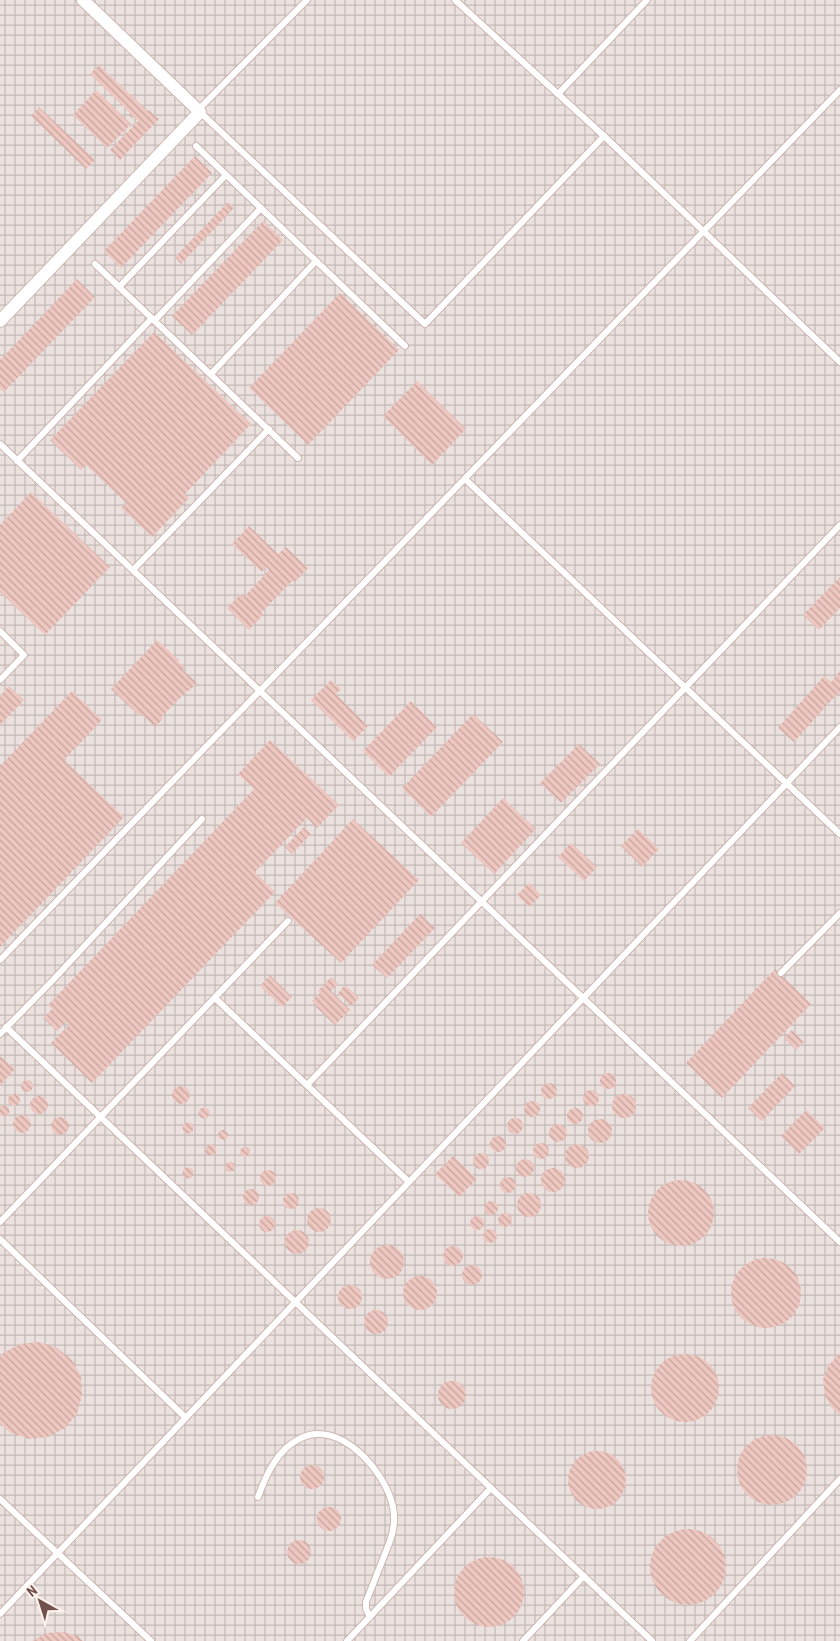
<svg xmlns="http://www.w3.org/2000/svg" width="840" height="1641" viewBox="0 0 840 1641" font-family="'Roboto Condensed',sans-serif">
	<style>
		.industrial { fill: url(#industrial-grid) }
		.building { fill: url(#building-back-hatch) }
		.lines { fill: none; stroke-linecap: round; stroke-linejoin: round }
		.lane-casing { stroke: #ceb6b0; stroke-width: 8 }
		.street-casing { stroke: #ceb6b0; stroke-width: 14 }
		.lane { stroke: #fff; stroke-width: 6 }
		.street { stroke: #fff; stroke-width: 12 }
	</style>
	<defs>
		<pattern id="industrial-grid" width="8" height="8" patternUnits="userSpaceOnUse" patternTransform="scale(1.25)"><rect width="8" height="8" fill="#ebe2e0"/><path d="M0 4h8M4 0v8" fill="none" stroke="#c3bab8"/></pattern>
		<pattern id="building-back-hatch" width="6" height="6" patternUnits="userSpaceOnUse" patternTransform="scale(1.25)"><rect width="6" height="6" fill="#eec7c0"/><path d="M-1 5l2 2M0 0l6 6M5-1l2 2" fill="none" stroke="#c5a49e"/></pattern>
	</defs>
	<rect width="100%" height="100%" fill="#fbeee6"/>
	<rect class="industrial" x="0" y="0" width="840" height="1641"/>
	<g class="building">
		<polygon points="99,65 148,111 149,110 159,119 120,160 110,150 138,121 134,116 132,118 129,115 130,113 90,74"/>
		<polygon points="96,90 131,124 107,148 73,115"/>
		<polygon points="39,107 95,160 86,169 31,116"/>
		<polygon points="195,156 212,173 121,268 104,251"/>
		<polygon points="228,202 234,208 181,264 175,257"/>
		<polygon points="263,221 283,240 192,335 172,316"/>
		<polygon points="77,279 95,297 4,392 0,389 0,360"/>
		<polygon points="340,293 399,350 308,445 249,388"/>
		<polygon points="154,332 251,424 185,494 189,498 152,537 121,508 126,503 86,465 81,470 50,440"/>
		<polygon points="417,381 466,429 432,465 383,416"/>
		<polygon points="31,492 110,567 45,635 0,592 0,525"/>
		<polygon points="249,526 278,554 286,547 308,568 294,583 292,581 261,613 263,615 249,630 227,608 241,594 244,597 269,570 266,567 262,572 232,544"/>
		<polygon points="840,577 840,608 819,630 803,615"/>
		<polygon points="157,640 180,661 178,662 185,668 183,670 197,683 189,691 188,690 161,717 163,719 155,727 141,714 140,716 133,710 111,689"/>
		<polygon points="840,671 840,695 838,693 794,742 778,728 824,676 831,682"/>
		<polygon points="331,680 341,689 336,694 368,726 353,741 311,700"/>
		<polygon points="9,686 24,700 0,725 0,696"/>
		<polygon points="72,691 102,720 64,760 124,817 0,947 0,766"/>
		<polygon points="411,701 437,727 389,777 363,751"/>
		<polygon points="473,714 503,742 431,817 402,788"/>
		<polygon points="270,740 339,805 317,828 307,818 255,872 275,892 92,1083 51,1043 69,1025 66,1022 57,1031 43,1018 52,1009 48,1005 254,789 238,774"/>
		<polygon points="579,744 600,764 561,803 540,783"/>
		<polygon points="503,798 536,829 494,874 461,843"/>
		<polygon points="353,819 419,880 341,963 275,903"/>
		<polygon points="304,827 311,834 292,854 285,847"/>
		<polygon points="638,829 659,849 642,867 621,846"/>
		<polygon points="571,843 597,867 584,881 558,857"/>
		<polygon points="529,883 541,895 529,907 517,895"/>
		<polygon points="420,914 435,928 387,978 372,965"/>
		<polygon points="775,969 811,1004 722,1098 686,1063"/>
		<polygon points="270,975 292,997 282,1007 260,986"/>
		<polygon points="331,977 338,984 331,991 350,1010 335,1025 316,1007 317,1006 312,1001 320,993 318,991"/>
		<polygon points="345,985 359,998 351,1006 338,993"/>
		<polygon points="792,1030 804,1042 796,1050 784,1038"/>
		<polygon points="0,1056 15,1069 0,1086"/>
		<circle cx="608" cy="1081" r="8"/>
		<polygon points="782,1073 795,1086 762,1121 748,1108"/>
		<circle cx="27" cy="1086" r="6"/>
		<circle cx="549" cy="1091" r="8"/>
		<circle cx="181" cy="1095" r="9"/>
		<circle cx="591" cy="1098" r="8"/>
		<circle cx="14" cy="1100" r="6"/>
		<circle cx="624" cy="1106" r="12"/>
		<circle cx="39" cy="1105" r="9"/>
		<circle cx="532" cy="1109" r="8"/>
		<circle cx="4" cy="1111" r="5.5"/>
		<circle cx="204" cy="1113" r="5.5"/>
		<circle cx="575" cy="1116" r="8"/>
		<polygon points="806,1110 825,1128 799,1154 781,1136"/>
		<circle cx="22" cy="1124" r="9"/>
		<circle cx="60" cy="1126" r="9"/>
		<circle cx="515" cy="1126" r="8"/>
		<circle cx="600" cy="1131" r="12"/>
		<circle cx="188" cy="1128" r="5.5"/>
		<circle cx="558" cy="1133" r="9"/>
		<circle cx="223" cy="1135" r="5"/>
		<circle cx="498" cy="1144" r="8"/>
		<circle cx="541" cy="1151" r="8"/>
		<circle cx="577" cy="1156" r="12"/>
		<circle cx="211" cy="1150" r="5.5"/>
		<circle cx="245" cy="1152" r="5"/>
		<circle cx="481" cy="1161" r="8"/>
		<polygon points="453,1156 477,1179 459,1197 435,1174"/>
		<circle cx="525" cy="1168" r="9"/>
		<circle cx="230" cy="1167" r="5"/>
		<circle cx="188" cy="1173" r="5.5"/>
		<circle cx="553" cy="1180" r="12"/>
		<circle cx="268" cy="1178" r="8"/>
		<circle cx="508" cy="1185" r="8"/>
		<circle cx="681" cy="1213" r="33"/>
		<circle cx="251" cy="1197" r="8"/>
		<circle cx="291" cy="1201" r="8"/>
		<circle cx="529" cy="1205" r="12"/>
		<circle cx="491" cy="1208" r="7"/>
		<circle cx="319" cy="1220" r="12"/>
		<circle cx="505" cy="1220" r="7"/>
		<circle cx="477" cy="1223" r="7"/>
		<circle cx="267" cy="1224" r="8"/>
		<circle cx="490" cy="1236" r="7"/>
		<circle cx="297" cy="1242" r="12"/>
		<circle cx="387" cy="1262" r="17"/>
		<circle cx="453" cy="1256" r="10"/>
		<circle cx="766" cy="1293" r="35"/>
		<circle cx="472" cy="1275" r="10"/>
		<circle cx="420" cy="1293" r="17"/>
		<circle cx="350" cy="1297" r="12"/>
		<circle cx="376" cy="1322" r="12"/>
		<polygon points="39,1342 57,1348 72,1360 81,1376 82,1395 77,1414 65,1428 48,1437 29,1439 11,1433 0,1424 0,1357 3,1353 20,1344"/>
		<polygon points="840,1353 840,1415 832,1408 825,1395 823,1380 828,1366"/>
		<circle cx="685" cy="1388" r="34"/>
		<circle cx="452" cy="1395" r="14"/>
		<circle cx="772" cy="1470" r="35"/>
		<circle cx="597" cy="1480" r="29"/>
		<circle cx="312" cy="1477" r="12"/>
		<circle cx="329" cy="1519" r="12"/>
		<circle cx="688" cy="1567" r="38"/>
		<circle cx="299" cy="1552" r="12"/>
		<circle cx="489" cy="1592" r="35"/>
		<polygon points="63,1632 78,1636 83,1641 32,1641 47,1633"/>
	</g>
	<g class="lines">
		<g class="lane-casing">
			<g id="lane">
				<polyline points="455,0 604,136 840,362"/>
				<polyline points="558,94 647,0"/>
				<polyline points="199,109 307,0"/>
				<polyline points="200,112 425,324 604,136"/>
				<polyline points="196,146 405,346"/>
				<polyline points="95,264 298,458"/>
				<polyline points="119,287 226,175"/>
				<polyline points="155,320 261,208"/>
				<polyline points="211,374 316,261"/>
				<polyline points="0,444 840,1242"/>
				<polyline points="17,461 152,318"/>
				<polyline points="465,479 840,834"/>
				<polyline points="133,570 269,429"/>
				<polyline points="0,631 24,655 0,680"/>
				<polyline points="0,960 840,90"/>
				<polyline points="781,973 840,913"/>
				<polyline points="215,998 409,1182"/>
				<polyline points="6,1027 652,1641"/>
				<polyline points="0,1034 53,980 202,819"/>
				<polyline points="307,1085 840,525"/>
				<polyline points="0,1222 288,921"/>
				<polyline points="0,1239 186,1418"/>
				<path d="M258 1497C266 1475 277 1450 299 1439 339 1417 386 1472 393 1507 395 1518 394 1530 390 1541L366 1602V1609L370 1617"/>
				<polyline points="0,1499 151,1641"/>
				<polyline points="0,1614 840,727"/>
				<polyline points="347,1641 491,1488"/>
				<polyline points="523,1641 584,1576"/>
				<polyline points="690,1641 840,1479"/>
			</g>
		</g>
		<g class="street-casing">
			<polyline id="street" points="0,321 200,112 83,0"/>
		</g>
		<use href="#lane" class="lane"/>
		<use href="#street" class="street"/>
	</g>
	<g transform="translate(40 1601) rotate(321)" stroke="#fef3ec" stroke-width="4" paint-order="stroke">
	<path d="M0-4L9 19L0 12L-9 19Z" fill="#72514d"/>
	<text y="-8" font-size="14" font-weight="bold" text-anchor="middle" fill="#72514d">N</text>
	</g>
</svg>
